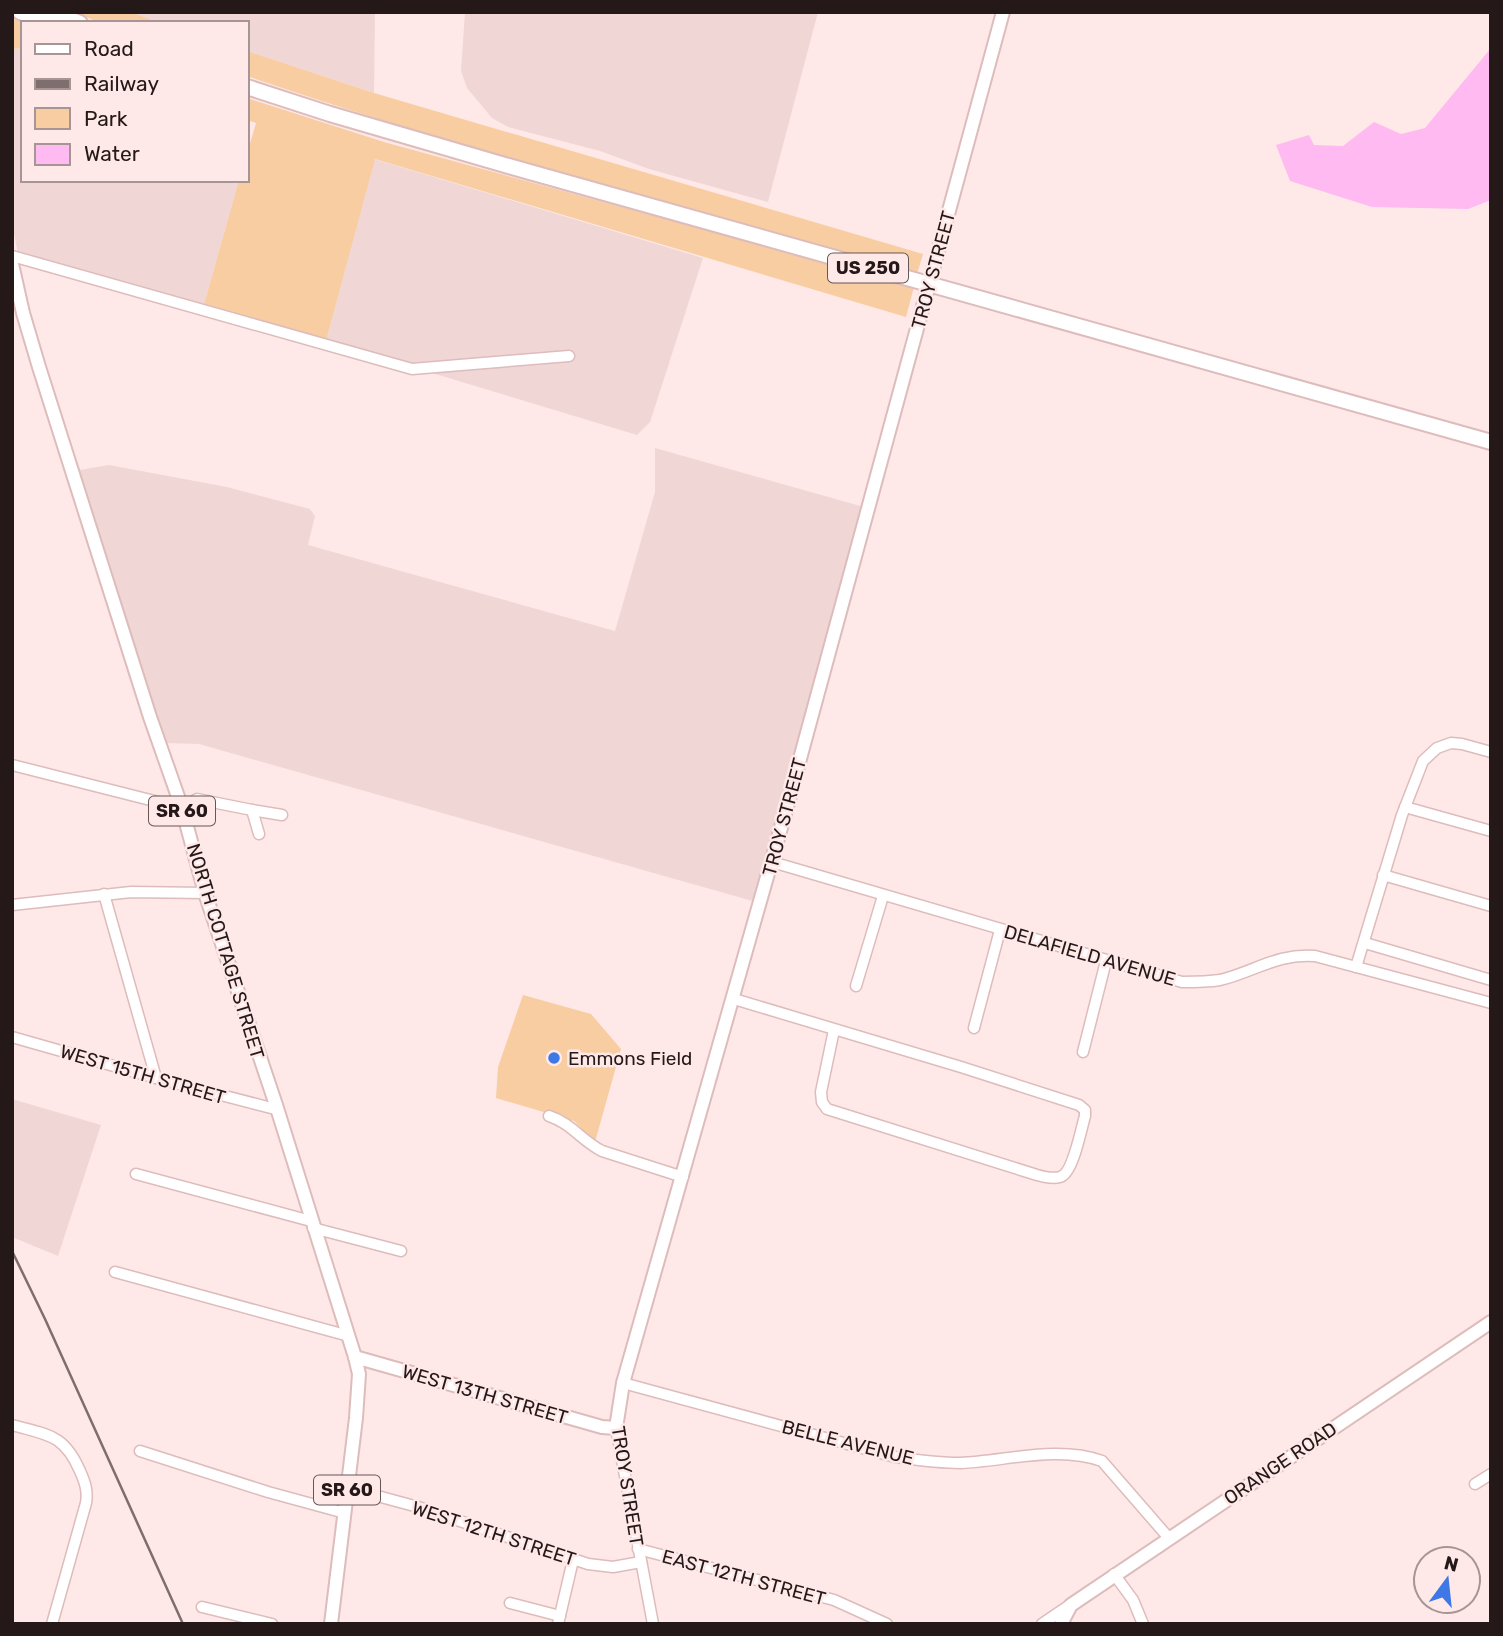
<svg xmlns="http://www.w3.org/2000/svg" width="1503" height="1636" viewBox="0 0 1503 1636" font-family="Rubik,sans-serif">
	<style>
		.built { fill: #f0d7d6 }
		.green { fill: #f8cda1 }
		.water { fill: #febaf1 }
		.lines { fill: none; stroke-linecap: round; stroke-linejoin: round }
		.minor-casing { stroke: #ddbcbb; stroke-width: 13 }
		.major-casing { stroke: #ddbcbb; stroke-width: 16 }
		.highway-casing { stroke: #ddbcbb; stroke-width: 18 }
		.minor { stroke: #fff; stroke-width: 10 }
		.major { stroke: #fff; stroke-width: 12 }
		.highway { stroke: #fff; stroke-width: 14 }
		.rail { stroke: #7e6e6d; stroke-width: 2.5 }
		.poi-dot { fill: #3e77e6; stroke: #fee9e8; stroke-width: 2.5 }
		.labels { text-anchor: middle; stroke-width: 5; stroke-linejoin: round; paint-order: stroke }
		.shield { fill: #fee9e8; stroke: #655756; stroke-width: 2 }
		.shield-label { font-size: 18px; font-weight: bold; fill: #241818 }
		.street-label { font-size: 19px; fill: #241818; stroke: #fee9e8 }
		.poi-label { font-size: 19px; fill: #241818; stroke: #fee9e8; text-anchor: start }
	</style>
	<rect width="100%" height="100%" fill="#fee9e8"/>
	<g class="built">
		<polygon points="131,12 375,12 374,93 247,51 247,23 160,23"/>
		<polygon points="465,12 818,12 768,202 649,169 600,151 508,127 492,118 467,88 461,71"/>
		<polygon points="23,48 23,180 239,180 203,308 18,254 12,224 12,49"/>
		<polygon points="374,159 703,258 650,422 637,435 326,341"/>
		<polygon points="655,448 864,507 756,902 199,744 164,743 79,470 109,465 227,487 310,509 315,516 308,545 615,631 655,492"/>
		<polygon points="12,1099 101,1125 58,1256 12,1237"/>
	</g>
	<g class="green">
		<polygon points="76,12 131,12 160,23 99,23"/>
		<polygon points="12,19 29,23 23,23 23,48 12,49"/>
		<path d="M247 51 374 93 923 254 917 274C693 211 467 151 247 76Z"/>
		<polygon points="247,98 384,142 914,287 906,317 375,159 326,341 203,308 239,180 247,180 247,154 256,123 247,120"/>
		<polygon points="523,995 591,1014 621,1049 595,1142 574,1121 496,1098 498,1067"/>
	</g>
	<polygon class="water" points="1491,48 1491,200 1468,209 1372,207 1290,181 1276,145 1309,135 1314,145 1343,146 1374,122 1401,134 1425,128"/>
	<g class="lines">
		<g class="minor-casing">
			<g id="minor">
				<polyline points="12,256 412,369 569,356"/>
				<polyline points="12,765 182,808 197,799 252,810 259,834"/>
				<polyline points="1405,807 1491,831"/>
				<polyline points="252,810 282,815"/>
				<path d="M772 862 1182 982C1195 982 1207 982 1220 980 1254 972 1277 953 1315 956L1491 1003"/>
				<polyline points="1383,875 1491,906"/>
				<polyline points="104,894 156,1078"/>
				<polyline points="12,905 131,892 205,893"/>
				<polyline points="1365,943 1491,980"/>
				<polyline points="1356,967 1402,815 1423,761 1437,748 1451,743 1462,744 1491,752"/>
				<polyline points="856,986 883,896"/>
				<path d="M734 999 961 1067 1079 1105 1085 1110V1116C1081 1129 1073 1174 1060 1177 1053 1179 1044 1177 1037 1175L827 1109 822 1102 821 1092 834 1030"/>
				<polyline points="974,1028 1000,930"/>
				<polyline points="12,1037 156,1078 275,1109"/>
				<polyline points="1083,1052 1106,961"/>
				<path d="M549 1116C571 1123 582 1141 602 1151L683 1177"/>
				<polyline points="136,1174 311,1221"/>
				<polyline points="313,1228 401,1251"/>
				<polyline points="115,1272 349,1336"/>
				<path d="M623 1383 895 1457C917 1460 938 1463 960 1463 1006 1461 1058 1445 1102 1461L1168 1537"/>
				<path d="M12 1425C48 1435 64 1434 80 1471 85 1482 88 1491 86 1503L52 1624"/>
				<polyline points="616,1428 653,1624"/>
				<polyline points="140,1451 268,1492 345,1513"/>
				<polyline points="1475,1484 1491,1474"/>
				<polyline points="348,1488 418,1507 588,1564 613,1567 641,1562"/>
				<polyline points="638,1549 834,1600 887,1624"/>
				<polyline points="1114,1574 1133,1600 1143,1624"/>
				<polyline points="510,1603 560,1616"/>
				<polyline points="202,1607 272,1624"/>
				<polyline points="558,1624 573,1560"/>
				<polyline points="1042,1624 1070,1605"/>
			</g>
		</g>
		<g class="major-casing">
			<g id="major">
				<polyline points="12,264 23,313 39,367 150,717 182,808 205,893 276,1105 355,1357 359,1374 356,1418 331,1624"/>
				<polyline points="355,1357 602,1427 616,1428 623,1383 788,803 1003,12"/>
				<polyline points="1061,1624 1071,1605 1491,1322"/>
			</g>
		</g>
		<g class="highway-casing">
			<g id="highway">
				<polyline points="20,12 55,23"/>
				<polyline points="51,12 80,23"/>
				<polyline points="247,87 330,114 512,167 1491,442"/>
			</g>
		</g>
		<use href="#minor" class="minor"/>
		<use href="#major" class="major"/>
		<use href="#highway" class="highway"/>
		<polyline class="rail" points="12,1251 45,1319 183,1624"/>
	</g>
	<circle class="poi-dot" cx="554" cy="1058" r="7"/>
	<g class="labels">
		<g class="shield">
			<rect x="828" y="253.5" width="80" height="29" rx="5"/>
			<rect x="149" y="796.5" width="66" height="29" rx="5"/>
			<rect x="314" y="1475.5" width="66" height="29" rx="5"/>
		</g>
		<g class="shield-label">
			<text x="868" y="274">US 250</text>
			<text x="182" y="817">SR 60</text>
			<text x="347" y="1496">SR 60</text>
		</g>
		<g class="street-label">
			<text transform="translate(933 270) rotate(-75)" y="7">TROY STREET</text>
			<text transform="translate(784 817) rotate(-75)" y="7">TROY STREET</text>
			<text transform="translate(226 951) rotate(73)" y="7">NORTH COTTAGE STREET</text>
			<text transform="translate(1090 955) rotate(16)" y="7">DELAFIELD AVENUE</text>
			<text transform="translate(143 1074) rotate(16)" y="7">WEST 15TH STREET</text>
			<text transform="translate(485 1394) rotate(16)" y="7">WEST 13TH STREET</text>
			<text transform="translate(848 1442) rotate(14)" y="7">BELLE AVENUE</text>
			<text transform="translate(1280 1463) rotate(-34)" y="7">ORANGE ROAD</text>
			<text transform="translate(628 1486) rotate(81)" y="7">TROY STREET</text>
			<text transform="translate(494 1533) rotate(18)" y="7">WEST 12TH STREET</text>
			<text transform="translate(744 1577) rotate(15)" y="7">EAST 12TH STREET</text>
		</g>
		<g class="poi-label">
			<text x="568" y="1065">Emmons Field</text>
		</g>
	</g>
	<rect width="1503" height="1636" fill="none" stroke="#241818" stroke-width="28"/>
	<rect x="21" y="21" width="228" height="161" fill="#fee9e8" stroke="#a79595" stroke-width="2"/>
	<rect x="35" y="44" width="35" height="10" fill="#ffffff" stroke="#a79595" stroke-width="2"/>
	<text x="84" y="56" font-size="21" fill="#241818">Road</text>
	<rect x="35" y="79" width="35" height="10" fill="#7e6e6d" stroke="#a79595" stroke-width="2"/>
	<text x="84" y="91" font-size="21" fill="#241818">Railway</text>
	<rect x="35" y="108" width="35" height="21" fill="#f8cda1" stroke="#a79595" stroke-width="2"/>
	<text x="84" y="126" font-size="21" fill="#241818">Park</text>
	<rect x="35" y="144" width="35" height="21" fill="#febaf1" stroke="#a79595" stroke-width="2"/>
	<text x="84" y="161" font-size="21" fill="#241818">Water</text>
	<g transform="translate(1447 1580) rotate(15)"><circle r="33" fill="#fee9e8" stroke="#a79595" stroke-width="2"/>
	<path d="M0-5L12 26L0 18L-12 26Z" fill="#3e77e6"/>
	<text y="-10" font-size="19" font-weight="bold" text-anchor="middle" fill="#241818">N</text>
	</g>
</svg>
